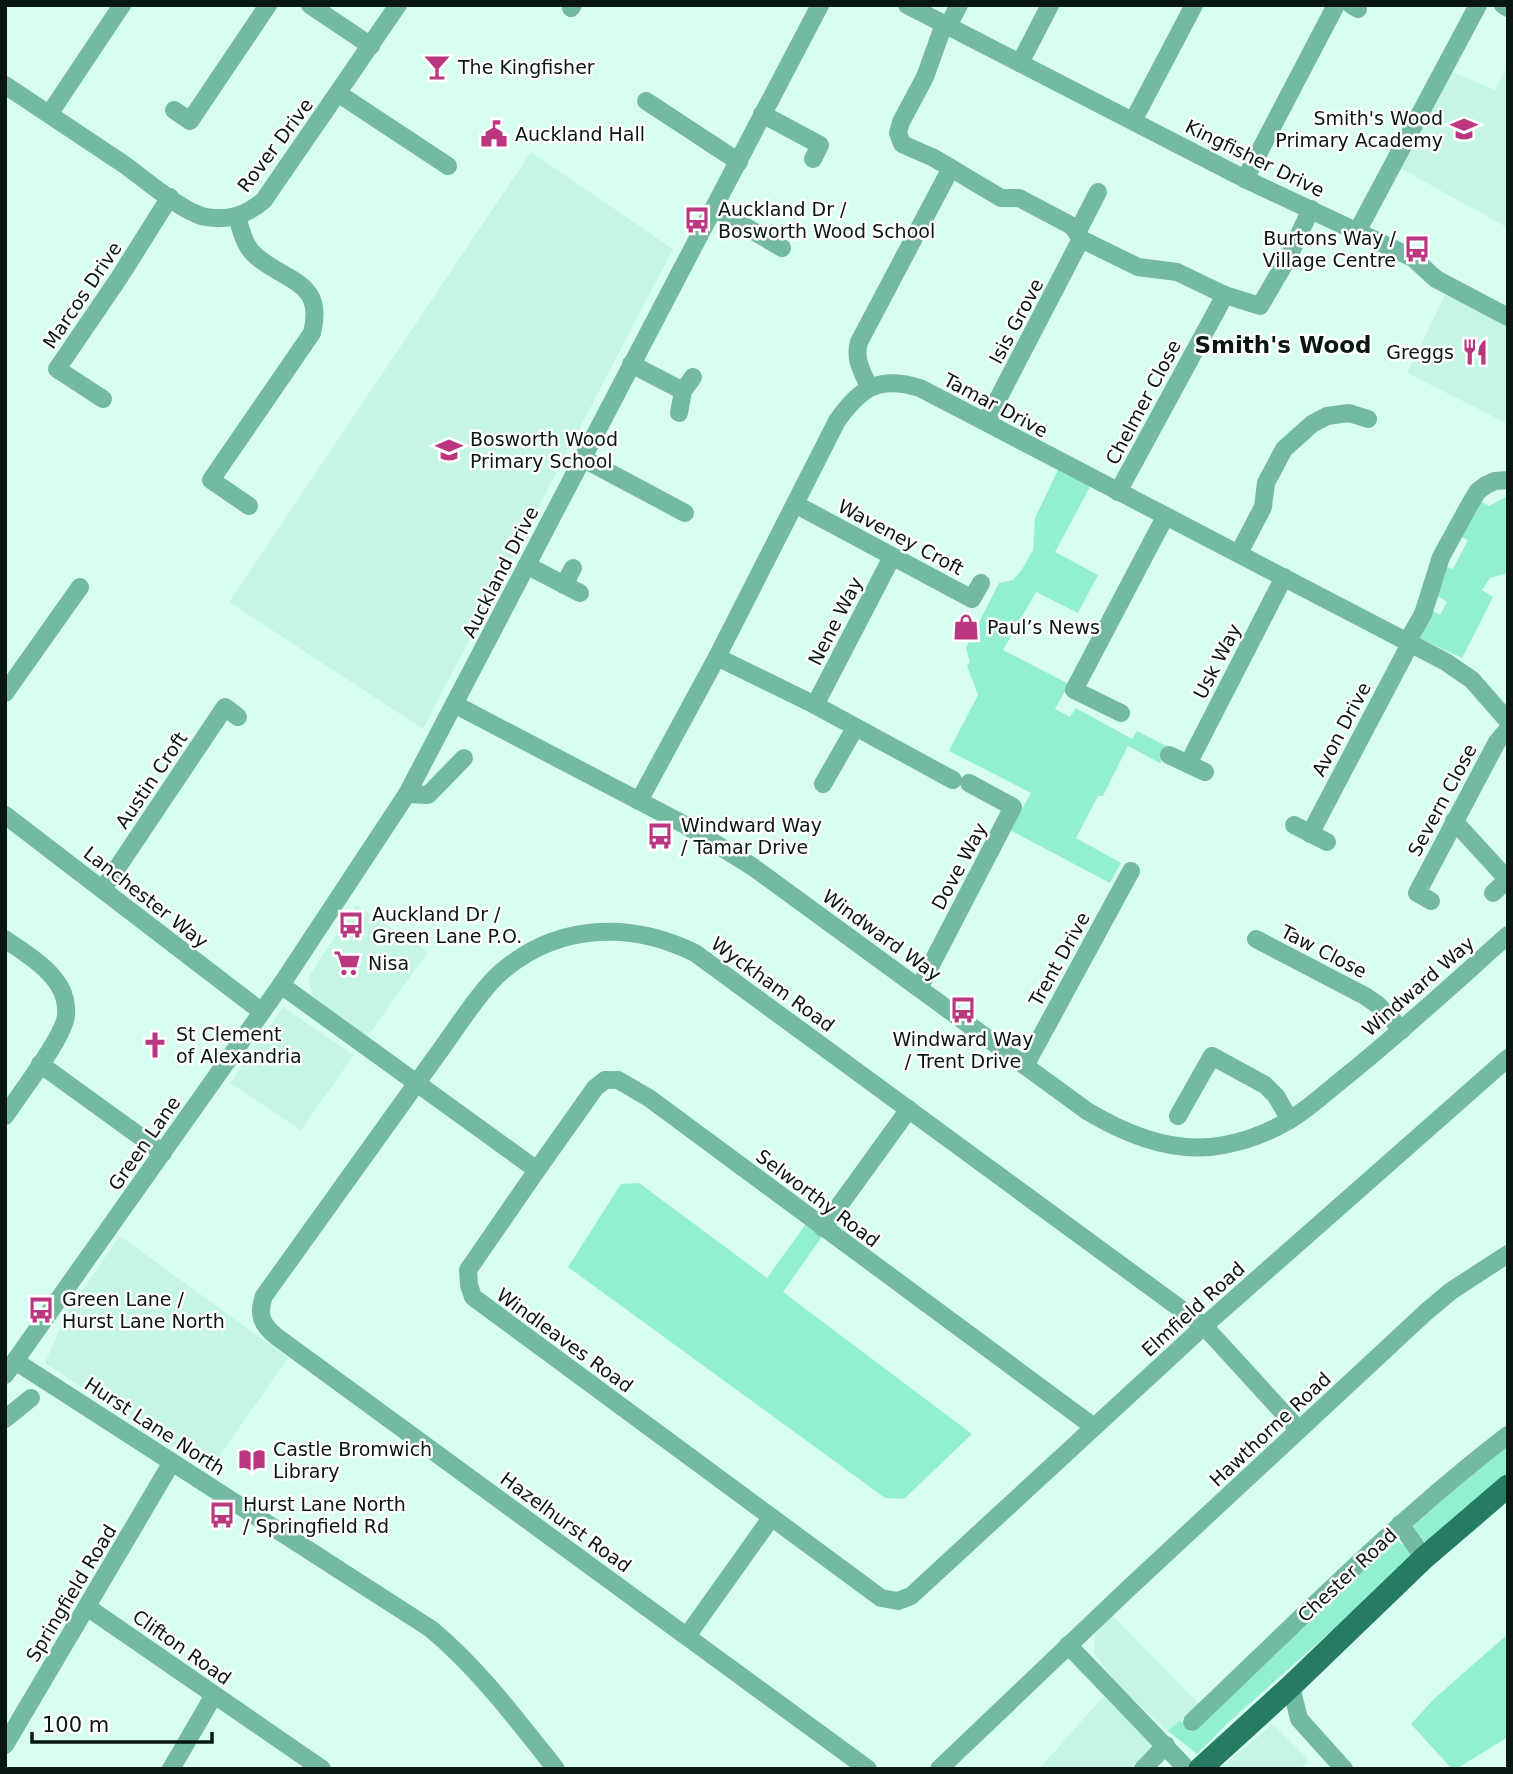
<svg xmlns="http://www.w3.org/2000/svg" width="1513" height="1774" viewBox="0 0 1513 1774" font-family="'DejaVu Sans',sans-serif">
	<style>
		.built { fill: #c5f5e4 }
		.green { fill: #93efd1 }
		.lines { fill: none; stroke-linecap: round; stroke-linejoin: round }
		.minor { stroke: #74b9a2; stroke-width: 18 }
		.major { stroke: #267b63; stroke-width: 23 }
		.labels { text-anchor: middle; stroke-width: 5; stroke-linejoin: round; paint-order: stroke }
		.poi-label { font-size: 19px; fill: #091712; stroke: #fff; text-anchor: start }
		.street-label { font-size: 19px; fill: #091712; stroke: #fff }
		.quarter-label { font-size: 23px; font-weight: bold; fill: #091712; stroke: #fff }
	</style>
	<rect width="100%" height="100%" fill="#d7fef0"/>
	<g class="built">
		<polygon points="1508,67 1508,228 1400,168 1450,71 1495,90"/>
		<polygon points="531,152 673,249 423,729 229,602"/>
		<polygon points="1446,293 1508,325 1508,424 1407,373"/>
		<polygon points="356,905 428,952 367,1037 314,999 308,978"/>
		<polygon points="283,1007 354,1055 301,1130 230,1083"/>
		<polygon points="120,1236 288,1358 209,1471 45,1363 67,1312"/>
		<polygon points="1112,1615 1199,1704 1168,1731 1117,1684 1094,1653 1095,1634"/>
		<polygon points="1104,1696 1149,1737 1154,1745 1130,1769 1039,1769"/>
		<polygon points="1273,1724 1309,1760 1301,1769 1219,1769"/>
	</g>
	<g class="green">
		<polygon points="1058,470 1091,485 1055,552 1098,575 1078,613 1036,592 1003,650 1069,684 1055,709 1070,717 1076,708 1132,739 1137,731 1168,747 1160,763 1128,746 1103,796 1098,796 1076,838 1121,863 1110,883 1010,830 1031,793 949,751 978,695 967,666 970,662 966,648 999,583 1013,580 1021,571 1033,550 1035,518"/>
		<polygon points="1508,496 1508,573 1490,578 1482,590 1493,597 1462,658 1419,638 1431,610 1440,615 1447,602 1438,596 1445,566 1453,569 1468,540 1460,536 1478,500 1489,506"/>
		<polygon points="639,1183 767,1278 806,1224 823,1235 783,1292 972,1434 904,1499 885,1498 568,1267 621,1184"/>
		<polygon points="1508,1444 1508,1475 1431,1541 1422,1541 1415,1536 1413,1524"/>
		<polygon points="1395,1540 1410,1549 1413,1558 1228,1723 1197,1754 1168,1731 1180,1720 1191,1732"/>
		<polygon points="1508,1634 1508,1737 1456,1769 1452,1769 1411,1724 1435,1698"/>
	</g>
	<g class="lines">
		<g class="minor">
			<polyline points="310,5 371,46"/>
			<polyline points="907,5 1245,179 1413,258 1436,279 1508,317"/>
			<polyline points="1351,5 1358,9"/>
			<polyline points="1503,5 1508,8"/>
			<polyline points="571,8 573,5"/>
			<polyline points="944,24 925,77 901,122 898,133 902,144 934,158 1001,198 1019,198 1072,226 1081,239 1138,267 1177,272 1225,295 1260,306 1288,258 1311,209"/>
			<polyline points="948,26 959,5"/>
			<polyline points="1020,63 1050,5"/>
			<path d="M5 85C45 112 85 138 125 165 144 179 184 213 206 217 229 221 247 215 264 200L398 5"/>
			<polyline points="339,94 448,166"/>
			<polyline points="646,101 739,162"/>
			<polyline points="174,110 190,121 268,5"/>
			<polyline points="50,113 122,5"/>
			<polyline points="762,114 820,145 813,159"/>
			<polyline points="1133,121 1194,5"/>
			<polyline points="1245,179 1336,5"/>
			<polyline points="714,208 782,248"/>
			<path d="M237 216C241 230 244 246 256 256 287 283 325 281 312 333L211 480 249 506"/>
			<polyline points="1358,230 1478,5"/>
			<polyline points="1077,233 1098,192"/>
			<polyline points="631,364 683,391"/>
			<path d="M869 387C862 371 854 359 859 342L951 168"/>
			<polyline points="103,399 57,369 119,278 170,197"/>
			<polyline points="679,413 683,391 693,377"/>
			<polyline points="986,422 1081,239"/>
			<polyline points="582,458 685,513"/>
			<polyline points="1118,492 1225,295"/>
			<polyline points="795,504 972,599 981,583"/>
			<polyline points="1239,553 1263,507 1266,483 1284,449 1312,424 1327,416 1349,413 1368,419"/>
			<polyline points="528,566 580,593"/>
			<polyline points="564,585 573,568"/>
			<polyline points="1407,642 1423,614 1441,557 1470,504 1478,491 1486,485 1495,481 1508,480"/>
			<polyline points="717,657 815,705 953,780"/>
			<polyline points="5,693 80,587"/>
			<path d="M454 704 687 826 753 867 1087 1111C1127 1135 1176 1155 1224 1145 1246 1141 1269 1132 1288 1121 1306 1111 1323 1095 1339 1082 1397 1036 1452 985 1508 935"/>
			<polyline points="815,705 892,557"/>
			<polyline points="1121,713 1074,690 1165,517"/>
			<polyline points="1169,755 1205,772"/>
			<polyline points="1188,764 1284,577"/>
			<polyline points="823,784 855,728"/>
			<polyline points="407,794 428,795 464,758"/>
			<path d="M639 801 717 657 837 421C860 388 879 375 920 388L1446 662 1472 680 1508 721"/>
			<polyline points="5,815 262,1012"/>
			<polyline points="1454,821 1508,880"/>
			<polyline points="1294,825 1327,842"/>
			<polyline points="1310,834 1410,644"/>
			<polyline points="103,889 225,707 238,717"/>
			<polyline points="1493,893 1507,880"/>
			<polyline points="1431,901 1417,893 1497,742 1508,729"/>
			<path d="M5 939C23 952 46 965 58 984 64 992 67 1005 66 1015 65 1036 19 1095 5 1116"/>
			<polyline points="1256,939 1365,996 1378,1005 1402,1030"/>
			<polyline points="281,985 537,1170 468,1270 469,1285 473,1297 881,1598 898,1601 911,1596 1204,1326 1508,1058"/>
			<polyline points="919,988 1013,807 969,783"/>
			<polyline points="40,1064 163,1153"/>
			<polyline points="1025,1066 1131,871"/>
			<polyline points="1178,1116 1212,1056 1265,1085 1276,1096 1290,1120"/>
			<polyline points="537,1170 595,1088 605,1080 618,1080 649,1098 1094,1427"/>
			<polyline points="823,1228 909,1109"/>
			<path d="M15 1361 431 1629C479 1669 517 1720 556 1769"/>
			<polyline points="5,1375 281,985 407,794 820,5"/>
			<polyline points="5,1419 31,1398"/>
			<polyline points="1400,1524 1424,1558"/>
			<polyline points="87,1607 322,1769"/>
			<polyline points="687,1636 771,1518"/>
			<polyline points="1068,1645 1187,1769"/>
			<polyline points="1291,1686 1299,1719 1344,1769"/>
			<path d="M1192 1722C1295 1624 1395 1522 1508 1435"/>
			<polyline points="5,1745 172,1462"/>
			<polyline points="171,1769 214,1695"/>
			<path d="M868 1769 277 1337C262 1325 257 1315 264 1296 321 1217 377 1138 434 1059 453 1034 482 986 506 968 562 923 633 922 695 953L1204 1326 1299 1430"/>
			<polyline points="939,1769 1130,1587 1426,1312 1451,1291 1508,1254"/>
			<polyline points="1143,1769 1166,1745"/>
		</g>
		<polyline class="major" points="1200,1769 1291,1686 1424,1558 1508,1486"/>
	</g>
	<defs>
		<g id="bar-bare" transform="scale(2.1)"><path d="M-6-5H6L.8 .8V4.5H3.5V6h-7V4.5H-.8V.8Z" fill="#ba377f" stroke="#fff" stroke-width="2.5" paint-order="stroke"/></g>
		<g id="school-bare" transform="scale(2.1)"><path d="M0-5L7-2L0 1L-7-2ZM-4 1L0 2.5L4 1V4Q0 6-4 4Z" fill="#ba377f" stroke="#fff" stroke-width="2.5" paint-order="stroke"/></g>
		<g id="civic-bare" transform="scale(2.1)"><path d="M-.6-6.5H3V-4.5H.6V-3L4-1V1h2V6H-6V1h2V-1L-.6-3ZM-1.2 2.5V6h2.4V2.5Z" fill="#ba377f" stroke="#fff" stroke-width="2.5" paint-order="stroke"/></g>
		<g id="bus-bare" transform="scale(2.1)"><path d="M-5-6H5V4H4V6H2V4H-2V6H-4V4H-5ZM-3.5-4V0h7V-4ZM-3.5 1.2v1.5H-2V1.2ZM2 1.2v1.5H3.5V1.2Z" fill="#ba377f" stroke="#fff" stroke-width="2.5" paint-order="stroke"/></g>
		<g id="restaurant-bare" transform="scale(2.1)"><path d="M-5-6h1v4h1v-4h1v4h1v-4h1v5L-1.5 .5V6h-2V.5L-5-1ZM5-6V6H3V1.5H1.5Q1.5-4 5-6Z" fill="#ba377f" stroke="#fff" stroke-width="2.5" paint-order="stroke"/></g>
		<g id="shop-bare" transform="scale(2.1)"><path d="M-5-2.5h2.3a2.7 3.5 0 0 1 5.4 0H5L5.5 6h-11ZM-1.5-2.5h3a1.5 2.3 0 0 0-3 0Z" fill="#ba377f" stroke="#fff" stroke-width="2.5" paint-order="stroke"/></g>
		<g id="supermarket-bare" transform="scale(2.1)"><path d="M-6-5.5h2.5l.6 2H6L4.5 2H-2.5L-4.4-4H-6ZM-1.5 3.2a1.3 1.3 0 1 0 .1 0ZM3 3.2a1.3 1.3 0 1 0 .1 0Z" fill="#ba377f" stroke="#fff" stroke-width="2.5" paint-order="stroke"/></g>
		<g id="church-bare" transform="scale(2.1)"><path d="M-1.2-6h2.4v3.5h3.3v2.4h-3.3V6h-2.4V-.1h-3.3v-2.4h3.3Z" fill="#ba377f" stroke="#fff" stroke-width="2.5" paint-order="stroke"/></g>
		<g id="library-bare" transform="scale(2.1)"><path d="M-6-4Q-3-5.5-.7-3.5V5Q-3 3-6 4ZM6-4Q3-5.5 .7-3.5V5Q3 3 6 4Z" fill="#ba377f" stroke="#fff" stroke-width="2.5" paint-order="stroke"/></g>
	</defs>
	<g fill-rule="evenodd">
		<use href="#bar-bare" x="437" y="67"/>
		<use href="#school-bare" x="1464" y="129"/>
		<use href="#civic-bare" x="494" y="134"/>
		<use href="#bus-bare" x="697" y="220"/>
		<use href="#bus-bare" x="1417" y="249"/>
		<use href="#restaurant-bare" x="1475" y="352"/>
		<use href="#school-bare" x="449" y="450"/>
		<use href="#shop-bare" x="966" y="627"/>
		<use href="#bus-bare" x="660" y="836"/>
		<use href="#bus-bare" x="351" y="925"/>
		<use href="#supermarket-bare" x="347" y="963"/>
		<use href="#bus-bare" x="963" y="1010"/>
		<use href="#church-bare" x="155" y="1045"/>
		<use href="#bus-bare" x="41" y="1310"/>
		<use href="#library-bare" x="252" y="1460"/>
		<use href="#bus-bare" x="222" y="1515"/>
	</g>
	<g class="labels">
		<g class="poi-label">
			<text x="458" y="74">The Kingfisher</text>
			<text x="1443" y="125" text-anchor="end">Smith's Wood<tspan x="1443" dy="22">Primary Academy</tspan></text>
			<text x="515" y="141">Auckland Hall</text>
			<text x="718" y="216">Auckland Dr /<tspan x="718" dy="22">Bosworth Wood School</tspan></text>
			<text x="1396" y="245" text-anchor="end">Burtons Way /<tspan x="1396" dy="22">Village Centre</tspan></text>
			<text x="1454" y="359" text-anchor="end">Greggs</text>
			<text x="470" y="446">Bosworth Wood<tspan x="470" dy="22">Primary School</tspan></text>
			<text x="987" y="634">Paul’s News</text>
			<text x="681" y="832">Windward Way<tspan x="681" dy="22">/ Tamar Drive</tspan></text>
			<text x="372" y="921">Auckland Dr /<tspan x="372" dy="22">Green Lane P.O.</tspan></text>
			<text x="368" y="970">Nisa</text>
			<text x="176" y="1041">St Clement<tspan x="176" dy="22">of Alexandria</tspan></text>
			<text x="963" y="1046" text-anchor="middle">Windward Way<tspan x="963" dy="22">/ Trent Drive</tspan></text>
			<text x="62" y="1306">Green Lane /<tspan x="62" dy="22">Hurst Lane North</tspan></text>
			<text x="273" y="1456">Castle Bromwich<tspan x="273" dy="22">Library</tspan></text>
			<text x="243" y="1511">Hurst Lane North<tspan x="243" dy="22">/ Springfield Rd</tspan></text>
		</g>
		<g class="street-label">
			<text transform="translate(275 145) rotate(-53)" y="7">Rover Drive</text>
			<text transform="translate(1255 158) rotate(26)" y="7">Kingfisher Drive</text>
			<text transform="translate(82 295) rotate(-56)" y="7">Marcos Drive</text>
			<text transform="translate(1016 321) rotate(-62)" y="7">Isis Grove</text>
			<text transform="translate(1143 402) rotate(-62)" y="7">Chelmer Close</text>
			<text transform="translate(996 405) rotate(28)" y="7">Tamar Drive</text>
			<text transform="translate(901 537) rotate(28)" y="7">Waveney Croft</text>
			<text transform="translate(500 572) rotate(-63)" y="7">Auckland Drive</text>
			<text transform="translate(835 621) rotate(-63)" y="7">Nene Way</text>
			<text transform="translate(1217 661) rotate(-63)" y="7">Usk Way</text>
			<text transform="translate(1341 729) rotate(-62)" y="7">Avon Drive</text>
			<text transform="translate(151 780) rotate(-56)" y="7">Austin Croft</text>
			<text transform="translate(1442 800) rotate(-62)" y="7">Severn Close</text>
			<text transform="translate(959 866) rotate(-62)" y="7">Dove Way</text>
			<text transform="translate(146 897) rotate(38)" y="7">Lanchester Way</text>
			<text transform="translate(882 935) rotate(36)" y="7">Windward Way</text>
			<text transform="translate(1324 951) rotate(27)" y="7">Taw Close</text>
			<text transform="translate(1059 959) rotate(-61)" y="7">Trent Drive</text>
			<text transform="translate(773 984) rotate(36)" y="7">Wyckham Road</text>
			<text transform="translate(1418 986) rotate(-41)" y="7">Windward Way</text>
			<text transform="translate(144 1143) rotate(-55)" y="7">Green Lane</text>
			<text transform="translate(818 1198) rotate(37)" y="7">Selworthy Road</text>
			<text transform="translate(1193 1309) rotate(-42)" y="7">Elmfield Road</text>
			<text transform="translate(565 1340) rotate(36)" y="7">Windleaves Road</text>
			<text transform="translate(155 1426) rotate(33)" y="7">Hurst Lane North</text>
			<text transform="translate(1270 1429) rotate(-43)" y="7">Hawthorne Road</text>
			<text transform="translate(566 1522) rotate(36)" y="7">Hazelhurst Road</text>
			<text transform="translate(1347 1575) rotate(-43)" y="7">Chester Road</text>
			<text transform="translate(71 1593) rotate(-59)" y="7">Springfield Road</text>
			<text transform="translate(182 1647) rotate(35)" y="7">Clifton Road</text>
		</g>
		<g class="quarter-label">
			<text x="1283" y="353">Smith's Wood</text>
		</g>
	</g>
	<rect width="1513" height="1774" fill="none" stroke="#091712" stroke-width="14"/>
	<path d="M32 1732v10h180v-10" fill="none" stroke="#091712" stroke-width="3.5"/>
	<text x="42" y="1732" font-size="21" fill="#091712" stroke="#ffffff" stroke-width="5" paint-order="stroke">100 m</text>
</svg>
